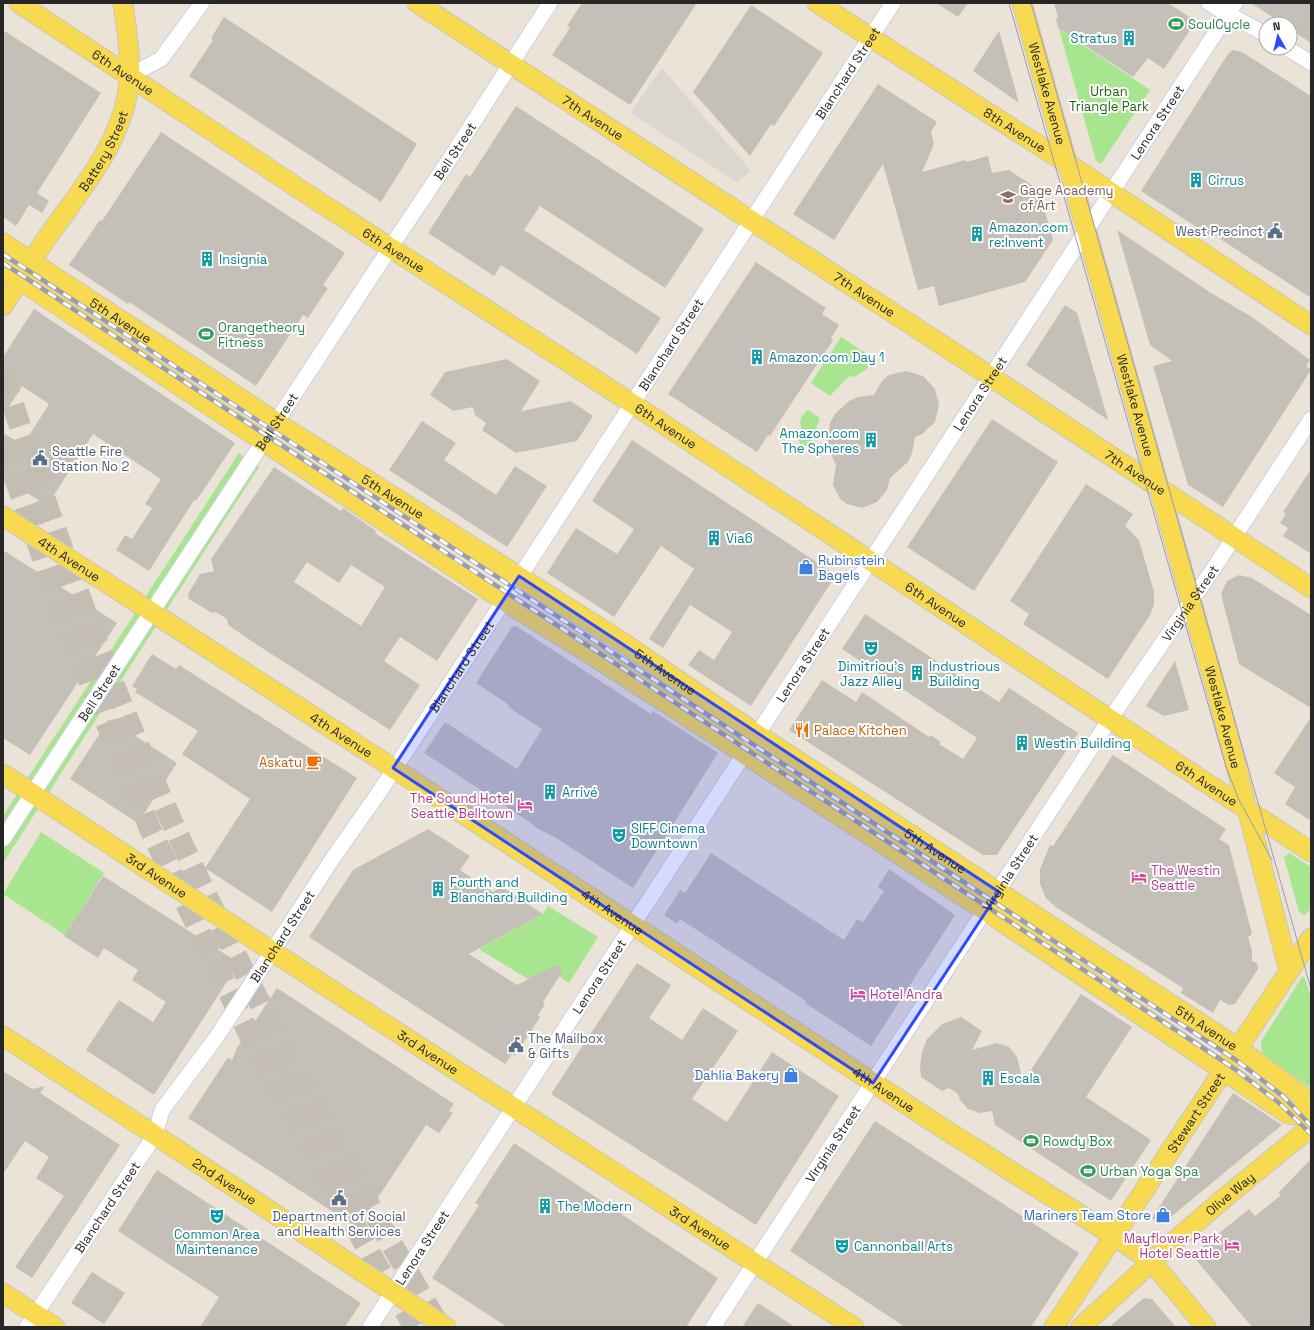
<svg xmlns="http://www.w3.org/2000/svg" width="1314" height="1330" viewBox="0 0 1314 1330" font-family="'Space Grotesk',sans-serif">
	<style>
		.green { fill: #a7e58f }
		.plaza { fill: #dbd6ce }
		.building { fill: #c5c0b7; fill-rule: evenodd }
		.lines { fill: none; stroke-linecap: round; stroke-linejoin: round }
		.highway-tunnel { stroke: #c4bdb4; stroke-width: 22; stroke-dasharray: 22 11; stroke-linecap: butt }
		.minor-casing { stroke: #cccfe1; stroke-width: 17 }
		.major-casing { stroke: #c7c7c7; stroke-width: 21 }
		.minor { stroke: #fff; stroke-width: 15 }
		.major { stroke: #f7da50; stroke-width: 19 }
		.tram { stroke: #9a9cb2; stroke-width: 1 }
		.rail-casing { stroke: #9a9cb2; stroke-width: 4.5 }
		.rail { stroke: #fff; stroke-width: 3; stroke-dasharray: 9; stroke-linecap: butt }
		.marked { fill: #2f49ff; fill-opacity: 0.2; stroke: #2f49ff; stroke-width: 3; stroke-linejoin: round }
		.labels { text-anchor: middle; stroke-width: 4; stroke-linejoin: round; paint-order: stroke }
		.leisure-label { font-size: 13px; fill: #27864d; stroke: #fff; text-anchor: start }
		.culture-label { font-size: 13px; fill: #0d838f; stroke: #fff; text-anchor: start }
		.street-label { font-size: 13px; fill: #272727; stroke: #fff }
		.park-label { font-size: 13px; fill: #216515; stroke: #fff }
		.education-label { font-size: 13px; fill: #785e54; stroke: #fff; text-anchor: start }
		.service-label { font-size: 13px; fill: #4e5e75; stroke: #fff; text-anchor: start }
		.shop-label { font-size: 13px; fill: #366cbe; stroke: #fff; text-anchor: end }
		.food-label { font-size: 13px; fill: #c56008; stroke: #fff; text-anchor: start }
		.hotel-label { font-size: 13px; fill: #b23c85; stroke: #fff; text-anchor: end }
	</style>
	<rect width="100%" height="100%" fill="#ebe3d7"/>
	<g class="green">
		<polygon points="1059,29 1150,90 1101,164 1096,161"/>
		<polygon points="841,337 867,354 870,363 868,368 854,377 852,376 848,377 830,396 811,383"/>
		<path d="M808 410 820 418 814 433 811 447 801 445 797 437 802 431C799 420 800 417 808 410Z"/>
		<polygon points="239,453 259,467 3,863 3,816"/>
		<polygon points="41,832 104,873 65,935 3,894"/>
		<polygon points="1289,853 1311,867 1311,909 1304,915 1299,912 1284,857"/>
		<polygon points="548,906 598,937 569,983 559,976 528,979 479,949 543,914"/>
		<path d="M1302 977 1305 978 1311 999V1088L1267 1058C1261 1053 1260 1047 1262 1040Z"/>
	</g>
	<polygon class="plaza" points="662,68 751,171 737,182 630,113"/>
	<g class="building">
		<polygon points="582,3 697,3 630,105 552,55 570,28 567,26"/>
		<polygon points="936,3 968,3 958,17"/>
		<polygon points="1054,3 1168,3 1196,21 1164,69 1148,58 1133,77 1058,28 1056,19 1058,17"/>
		<polygon points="1251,3 1311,3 1311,43 1290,29 1290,24 1283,24"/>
		<polygon points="751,5 823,53 774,126 771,124 750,156 693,92"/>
		<polygon points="224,17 417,144 381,202 189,76 213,40 211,38"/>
		<polygon points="3,30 101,93 37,193 49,201 42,213 29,205 16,226 3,217"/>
		<polygon points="999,31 1019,103 973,71"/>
		<polygon points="1233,50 1242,52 1311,96 1311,298 1211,233 1209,235 1141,191 1228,54"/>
		<polygon points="878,84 937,122 931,132 934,144 922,172 965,160 966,162 988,156 992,173 1009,170 1039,190 1053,240 1025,282 939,306 934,286 918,290 883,164 834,240 793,214"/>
		<polygon points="516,106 704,229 665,288 540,206 524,230 661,318 637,354 501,265 494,276 428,233 466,174 470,177"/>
		<polygon points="161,132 345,253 323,285 328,288 308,318 303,315 256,386 129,302 128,304 69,265 100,220 102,221"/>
		<polygon points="1117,230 1211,293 1252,317 1310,360 1306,366 1311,370 1223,507 1188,485 1153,366 1172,361 1150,345"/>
		<polygon points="756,262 826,308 822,314 839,325 831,338 833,340 770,436 768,435 757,452 668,394"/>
		<polygon points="1065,305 1077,313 1108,420 1026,365"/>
		<polygon points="34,309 235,443 196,501 194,500 149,571 116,550 125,535 132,539 152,508 145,504 161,479 93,434 47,506 3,477 3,433 23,445 49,404 22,386 3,416 3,357"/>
		<polygon points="507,359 540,381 521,411 571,401 593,416 577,441 516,453 482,430 486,423 475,415 473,407 453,411 430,395 445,372"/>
		<polygon points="906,371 923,376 935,389 939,405 935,422 922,434 915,437 912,453 908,462 890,478 887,490 877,502 862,508 847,504 840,499 833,485 836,465 830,452 828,442 830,423 835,414 849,401 858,397 874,395 882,381 889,375"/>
		<polygon points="992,419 1058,462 974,591 907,547"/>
		<polygon points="422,421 456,443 444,460 496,495 515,466 547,486 507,547 389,470"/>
		<polygon points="632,440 836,575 751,706 688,665 699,650 714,660 732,632 690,605 663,648 649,639 694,569 661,546 614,617 547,573 576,528 617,554 634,529 592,501"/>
		<path d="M274 467 341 511 343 508 376 531 375 533 478 599 437 661 400 637 384 661 420 685 390 730 253 642 228 625 227 619 216 612 212 613 189 599 188 594 200 574 214 571 211 559ZM307 562 339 583 351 565 385 587 361 626 294 582Z"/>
		<polygon points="1311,469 1311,554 1283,536 1288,528 1280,523 1286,514 1283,512"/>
		<polygon points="1086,484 1133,514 1125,526 1139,540 1154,592 1154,604 1150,615 1108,679 1023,624 1029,614 1010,601"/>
		<polygon points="3,550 117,623 30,755 3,738"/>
		<polygon points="1239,575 1252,578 1311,615 1311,708 1239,664 1221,594 1227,581"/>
		<polygon points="865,614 999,702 1009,688 1078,733 997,855 983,855 789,730 822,680 856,702 862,692 929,737 931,735 941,742 939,744 963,759 977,738 842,649"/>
		<polygon points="516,626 651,714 653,711 718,753 633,888 556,838 533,826 534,825 424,753 445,722 517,769 542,729 508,707 509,705 476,683 512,627"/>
		<polygon points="152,654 176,669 179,665 357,778 272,912 205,868 250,799 182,754 198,731 135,692 137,689 132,686"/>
		<polygon points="1175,661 1189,710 1164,716 1146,706"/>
		<polygon points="1311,717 1311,821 1285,804 1295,787 1274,773"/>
		<polygon points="109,719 177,763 138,823 70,779"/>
		<polygon points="1113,755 1226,829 1219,839 1229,845 1252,934 1248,937 1252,951 1252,961 1257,963 1258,969 1235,1004 1229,1005 1220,1000 1213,1013 1181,993 1183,988 1057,908 1046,898 1040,884 1040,869 1050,845 1053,846"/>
		<polygon points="428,829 470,856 460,870 493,892 502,887 543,914 469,954 517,985 555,965 563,970 543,1002 545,1004 538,1015 540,1017 515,1056 512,1054 505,1064 309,937 353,870"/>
		<polygon points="711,853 844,940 857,919 863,922 884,891 878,887 889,869 955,915 871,1046 805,1003 806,1001 680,919 677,924 664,915 680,890 685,893"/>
		<polygon points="103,876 239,963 154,1095 86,1050 119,1000 153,1022 166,1002 132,980 138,970 104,948 98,958 64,936"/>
		<polygon points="637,963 671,985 649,1018 682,1040 703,1008 738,1031 692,1099 727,1122 772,1052 839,1096 756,1225 551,1094"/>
		<polygon points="277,988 454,1104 449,1111 453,1113 439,1133 426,1125 358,1228 188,1118 228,1057 232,1060 237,1048"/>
		<polygon points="1081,994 1132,1027 1086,1097 1151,1140 1111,1201 995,1125 992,1111 980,1113 968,1109 960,1100 958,1094 949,1088 942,1091 921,1077 920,1065 922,1052 927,1039 942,1024 961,1017 982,1031 972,1050 997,1043 1009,1047 1017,1057 1023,1082"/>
		<polygon points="3,1071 32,1089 45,1086 40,1093 120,1145 32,1278 15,1267 64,1196 36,1178 49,1157 25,1141 3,1174"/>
		<polygon points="1233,1093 1282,1125 1161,1225 1152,1218"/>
		<polygon points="875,1121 1079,1253 1031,1327 905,1327 790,1251"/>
		<polygon points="514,1143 718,1278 686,1327 507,1327 432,1278 479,1205 475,1203"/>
		<polygon points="1311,1159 1311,1327 1252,1327 1192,1255 1249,1209 1255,1216 1280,1196 1279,1192"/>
		<polygon points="157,1170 361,1303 345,1327 200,1327 219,1297 118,1231"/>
		<polygon points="92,1272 125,1293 104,1324 71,1303"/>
		<polygon points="1144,1298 1152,1299 1176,1327 1109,1327"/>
		<polygon points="758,1303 795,1327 742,1327"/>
	</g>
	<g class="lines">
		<g class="highway-tunnel">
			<path d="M3 374C52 527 107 678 173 824 252 997 343 1163 440 1327"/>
			<polyline points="3,444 66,624 151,831 252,1040 376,1264 415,1327"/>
		</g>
		<g class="minor-casing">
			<g id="minor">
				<path d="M1209 3C1227 15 1247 23 1266 35"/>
				<polyline points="1287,48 1311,63"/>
				<polyline points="129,76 161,59 202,3"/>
				<path id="s1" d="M3 839 390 248 451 157 550 3"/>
				<path id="s2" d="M27 1327 155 1135 162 1110 216 1038 333 858 380 791 893 3"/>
				<path id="s3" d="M370 1327 1235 3"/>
				<path id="s4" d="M713 1327 1110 719 1212 571 1311 419"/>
			</g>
		</g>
		<g class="major-casing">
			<g id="major">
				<path id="s5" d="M19 3 313 198 633 404 1311 852"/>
				<path id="s6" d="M417 3 970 363 1311 588"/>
				<path id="s7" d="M817 3 1082 173 1311 325"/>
				<path id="s8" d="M1022 3 1217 692 1289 971"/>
				<path id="s9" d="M3 243 276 422 619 640 758 735 1238 1048 1301 1095 1311 1117"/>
				<polyline points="3,269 503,600 603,662 986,911 1288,1114 1311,1118"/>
				<path id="s10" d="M3 306C18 282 33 258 49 235 80 191 120 145 128 90 132 61 127 32 123 3"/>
				<path id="s11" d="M3 516 393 768 941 1127 1114 1236 1151 1261 1206 1327"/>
				<path id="s12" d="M3 774 273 952 854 1327"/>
				<path id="s13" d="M3 1036 155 1135 446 1327"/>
				<polyline points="3,1293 55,1327"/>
				<path id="s14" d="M1054 1327 1311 938"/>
				<path id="s15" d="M1081 1327 1143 1270 1151 1261 1228 1195 1311 1127"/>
			</g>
		</g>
		<use href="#minor" class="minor"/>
		<use href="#major" class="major"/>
		<g class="tram">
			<polyline points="1009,3 1226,767 1239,800 1272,860"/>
			<polyline points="1031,3 1311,989"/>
		</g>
		<g class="rail-casing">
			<g id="rail">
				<polyline points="3,254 1236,1060 1283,1096 1311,1126"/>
				<polyline points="3,263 1232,1067 1278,1102 1311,1134"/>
			</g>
		</g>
		<use href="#rail" class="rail"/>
	</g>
	<path class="marked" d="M519 576 999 892 873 1083 393 768Z"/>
	<defs>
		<g id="stadium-bare" transform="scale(1.2)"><path d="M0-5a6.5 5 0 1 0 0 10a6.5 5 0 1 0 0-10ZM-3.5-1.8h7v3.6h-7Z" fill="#2e9e5b" stroke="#fff" stroke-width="2.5" paint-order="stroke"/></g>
		<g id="building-bare" transform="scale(1.2)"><path d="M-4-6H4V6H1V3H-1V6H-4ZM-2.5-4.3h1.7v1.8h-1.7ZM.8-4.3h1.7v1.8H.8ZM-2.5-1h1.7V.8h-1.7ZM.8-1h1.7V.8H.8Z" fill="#0f9aa8" stroke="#fff" stroke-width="2.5" paint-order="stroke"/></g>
		<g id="school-bare" transform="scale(1.2)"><path d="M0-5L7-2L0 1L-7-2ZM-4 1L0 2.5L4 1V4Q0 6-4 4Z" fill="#8d6e63" stroke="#fff" stroke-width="2.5" paint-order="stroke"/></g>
		<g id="civic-bare" transform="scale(1.2)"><path d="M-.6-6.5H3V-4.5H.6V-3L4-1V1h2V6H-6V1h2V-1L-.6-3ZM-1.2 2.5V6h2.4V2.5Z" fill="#5c6f8a" stroke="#fff" stroke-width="2.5" paint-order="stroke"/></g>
		<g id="shop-bare" transform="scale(1.2)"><path d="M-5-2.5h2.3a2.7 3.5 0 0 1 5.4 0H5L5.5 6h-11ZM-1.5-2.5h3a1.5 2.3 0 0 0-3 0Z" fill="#3f7fe0" stroke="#fff" stroke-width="2.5" paint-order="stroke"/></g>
		<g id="theatre-bare" transform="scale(1.2)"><path d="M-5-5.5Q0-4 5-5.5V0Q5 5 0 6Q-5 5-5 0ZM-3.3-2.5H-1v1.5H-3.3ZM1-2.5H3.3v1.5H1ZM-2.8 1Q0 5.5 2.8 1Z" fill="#0f9aa8" stroke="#fff" stroke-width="2.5" paint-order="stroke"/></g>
		<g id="restaurant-bare" transform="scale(1.2)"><path d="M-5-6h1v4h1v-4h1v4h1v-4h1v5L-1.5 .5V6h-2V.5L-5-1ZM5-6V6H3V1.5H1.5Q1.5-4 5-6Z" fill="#e8710a" stroke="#fff" stroke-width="2.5" paint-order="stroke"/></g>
		<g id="cafe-bare" transform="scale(1.2)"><path d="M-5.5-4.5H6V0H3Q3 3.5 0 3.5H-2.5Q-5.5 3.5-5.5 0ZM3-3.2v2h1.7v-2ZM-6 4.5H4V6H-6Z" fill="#e8710a" stroke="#fff" stroke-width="2.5" paint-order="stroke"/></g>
		<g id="hotel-bare" transform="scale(1.2)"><path d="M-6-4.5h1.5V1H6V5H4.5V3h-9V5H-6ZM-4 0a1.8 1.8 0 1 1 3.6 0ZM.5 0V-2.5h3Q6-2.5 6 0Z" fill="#d1479c" stroke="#fff" stroke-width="2.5" paint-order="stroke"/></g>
	</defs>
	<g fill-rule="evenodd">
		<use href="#stadium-bare" x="1176" y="24"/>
		<use href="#building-bare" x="1129" y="38"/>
		<use href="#building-bare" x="1196" y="180"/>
		<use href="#school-bare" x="1008" y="197"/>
		<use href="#civic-bare" x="1275" y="231"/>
		<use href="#building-bare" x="977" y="234"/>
		<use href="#building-bare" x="207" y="259"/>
		<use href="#stadium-bare" x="206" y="334"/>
		<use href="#building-bare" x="757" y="357"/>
		<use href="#building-bare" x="871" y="440"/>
		<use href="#civic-bare" x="40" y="458"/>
		<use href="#building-bare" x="714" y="538"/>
		<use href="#shop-bare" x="806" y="567"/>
		<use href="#theatre-bare" x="871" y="648"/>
		<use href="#building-bare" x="917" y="673"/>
		<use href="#restaurant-bare" x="802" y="730"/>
		<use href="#building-bare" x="1022" y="743"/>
		<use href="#cafe-bare" x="314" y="762"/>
		<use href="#building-bare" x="550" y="792"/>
		<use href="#hotel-bare" x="525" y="805"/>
		<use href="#theatre-bare" x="619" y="835"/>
		<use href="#hotel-bare" x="1139" y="877"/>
		<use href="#building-bare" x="438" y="889"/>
		<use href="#hotel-bare" x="858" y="994"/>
		<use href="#civic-bare" x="516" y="1045"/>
		<use href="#shop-bare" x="791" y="1075"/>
		<use href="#building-bare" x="988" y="1078"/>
		<use href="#stadium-bare" x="1031" y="1141"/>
		<use href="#stadium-bare" x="1088" y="1171"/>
		<use href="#civic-bare" x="339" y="1198"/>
		<use href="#building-bare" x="545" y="1206"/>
		<use href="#shop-bare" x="1163" y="1215"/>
		<use href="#theatre-bare" x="217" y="1216"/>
		<use href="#hotel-bare" x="1232" y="1245"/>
		<use href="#theatre-bare" x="842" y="1246"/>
	</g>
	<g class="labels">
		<g class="leisure-label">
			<text x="1188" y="29">SoulCycle</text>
			<text x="218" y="332">Orangetheory<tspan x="218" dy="15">Fitness</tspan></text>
			<text x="1043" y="1146">Rowdy Box</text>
			<text x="1100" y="1176">Urban Yoga Spa</text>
		</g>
		<g class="culture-label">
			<text x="1117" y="43" text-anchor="end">Stratus</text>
			<text x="1208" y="185">Cirrus</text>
			<text x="989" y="232">Amazon.com<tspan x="989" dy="15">re:Invent</tspan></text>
			<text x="219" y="264">Insignia</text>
			<text x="769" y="362">Amazon.com Day 1</text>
			<text x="859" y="438" text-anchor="end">Amazon.com<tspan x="859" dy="15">The Spheres</tspan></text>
			<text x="726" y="543">Via6</text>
			<text x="871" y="671" text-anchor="middle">Dimitriou's<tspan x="871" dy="15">Jazz Alley</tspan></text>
			<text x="929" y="671">Industrious<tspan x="929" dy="15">Building</tspan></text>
			<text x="1034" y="748">Westin Building</text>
			<text x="562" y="797">Arrivé</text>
			<text x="631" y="833">SIFF Cinema<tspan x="631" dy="15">Downtown</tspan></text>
			<text x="450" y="887">Fourth and<tspan x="450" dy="15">Blanchard Building</tspan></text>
			<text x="1000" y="1083">Escala</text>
			<text x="557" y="1211">The Modern</text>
			<text x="217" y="1239" text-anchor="middle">Common Area<tspan x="217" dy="15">Maintenance</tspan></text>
			<text x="854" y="1251">Cannonball Arts</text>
		</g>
		<g class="street-label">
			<text dy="5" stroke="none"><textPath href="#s5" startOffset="125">6th Avenue</textPath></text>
			<text dy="5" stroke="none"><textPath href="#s2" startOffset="1500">Blanchard Street</textPath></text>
			<text dy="5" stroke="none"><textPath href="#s8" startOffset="94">Westlake Avenue</textPath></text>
			<text dy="5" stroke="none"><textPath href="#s6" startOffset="210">7th Avenue</textPath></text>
			<text dy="5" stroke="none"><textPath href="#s3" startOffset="1439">Lenora Street</textPath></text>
			<text dy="5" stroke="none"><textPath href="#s7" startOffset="235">8th Avenue</textPath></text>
			<text dy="5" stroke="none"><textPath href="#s10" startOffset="185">Battery Street</textPath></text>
			<text dy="5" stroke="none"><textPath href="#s1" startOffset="823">Bell Street</textPath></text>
			<text dy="5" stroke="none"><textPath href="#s5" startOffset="449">6th Avenue</textPath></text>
			<text dy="5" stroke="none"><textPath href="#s6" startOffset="534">7th Avenue</textPath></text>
			<text dy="5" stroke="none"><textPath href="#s9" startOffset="141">5th Avenue</textPath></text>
			<text dy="5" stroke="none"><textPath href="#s2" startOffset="1176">Blanchard Street</textPath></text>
			<text dy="5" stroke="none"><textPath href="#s3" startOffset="1115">Lenora Street</textPath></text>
			<text dy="5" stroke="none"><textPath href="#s8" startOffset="418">Westlake Avenue</textPath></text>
			<text dy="5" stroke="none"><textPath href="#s1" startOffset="499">Bell Street</textPath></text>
			<text dy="5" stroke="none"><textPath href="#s5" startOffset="773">6th Avenue</textPath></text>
			<text dy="5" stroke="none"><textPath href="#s6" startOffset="858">7th Avenue</textPath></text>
			<text dy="5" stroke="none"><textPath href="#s9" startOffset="465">5th Avenue</textPath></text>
			<text dy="5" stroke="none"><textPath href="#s11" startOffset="79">4th Avenue</textPath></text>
			<text dy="5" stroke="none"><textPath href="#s4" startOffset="867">Virginia Street</textPath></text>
			<text dy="5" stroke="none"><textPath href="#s5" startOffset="1097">6th Avenue</textPath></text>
			<text dy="5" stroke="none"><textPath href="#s3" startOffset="791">Lenora Street</textPath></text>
			<text dy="5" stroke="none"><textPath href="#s2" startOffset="792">Blanchard Street</textPath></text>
			<text dy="5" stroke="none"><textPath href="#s9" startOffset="789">5th Avenue</textPath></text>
			<text dy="5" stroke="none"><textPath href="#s1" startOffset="175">Bell Street</textPath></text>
			<text dy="5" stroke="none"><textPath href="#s8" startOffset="742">Westlake Avenue</textPath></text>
			<text dy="5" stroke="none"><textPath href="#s11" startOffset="403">4th Avenue</textPath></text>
			<text dy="5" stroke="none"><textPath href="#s5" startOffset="1421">6th Avenue</textPath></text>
			<text dy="5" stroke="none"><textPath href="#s9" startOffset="1113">5th Avenue</textPath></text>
			<text dy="5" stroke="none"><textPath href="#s4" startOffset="543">Virginia Street</textPath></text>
			<text dy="5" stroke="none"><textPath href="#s12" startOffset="184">3rd Avenue</textPath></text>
			<text dy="5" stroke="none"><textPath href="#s11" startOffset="727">4th Avenue</textPath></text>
			<text dy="5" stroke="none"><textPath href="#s2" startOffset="468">Blanchard Street</textPath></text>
			<text dy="5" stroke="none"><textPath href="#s3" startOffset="419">Lenora Street</textPath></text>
			<text dy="5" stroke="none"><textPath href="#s9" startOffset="1437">5th Avenue</textPath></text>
			<text dy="5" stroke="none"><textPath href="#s12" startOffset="508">3rd Avenue</textPath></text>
			<text dy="5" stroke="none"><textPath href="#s11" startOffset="1051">4th Avenue</textPath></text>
			<text dy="5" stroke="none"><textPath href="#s14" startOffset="257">Stewart Street</textPath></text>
			<text dy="5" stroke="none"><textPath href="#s4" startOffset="219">Virginia Street</textPath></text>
			<text dy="5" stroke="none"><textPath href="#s13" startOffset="265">2nd Avenue</textPath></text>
			<text dy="5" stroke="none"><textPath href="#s15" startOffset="200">Olive Way</textPath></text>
			<text dy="5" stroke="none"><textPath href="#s2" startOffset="144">Blanchard Street</textPath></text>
			<text dy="5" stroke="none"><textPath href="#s12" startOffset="832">3rd Avenue</textPath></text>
			<text dy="5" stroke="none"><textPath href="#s3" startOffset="95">Lenora Street</textPath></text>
		</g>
		<g class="park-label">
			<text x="1109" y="96">Urban<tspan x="1109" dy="15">Triangle Park</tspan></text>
		</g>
		<g class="education-label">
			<text x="1020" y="195">Gage Academy<tspan x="1020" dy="15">of Art</tspan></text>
		</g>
		<g class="service-label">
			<text x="1263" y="236" text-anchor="end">West Precinct</text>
			<text x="52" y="456">Seattle Fire<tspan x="52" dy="15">Station No 2</tspan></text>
			<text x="528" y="1043">The Mailbox<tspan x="528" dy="15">&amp; Gifts</tspan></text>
			<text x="339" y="1221" text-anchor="middle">Department of Social<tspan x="339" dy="15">and Health Services</tspan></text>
		</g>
		<g class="shop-label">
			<text x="818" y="565" text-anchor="start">Rubinstein<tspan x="818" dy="15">Bagels</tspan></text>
			<text x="779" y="1080">Dahlia Bakery</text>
			<text x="1151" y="1220">Mariners Team Store</text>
		</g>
		<g class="food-label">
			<text x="814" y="735">Palace Kitchen</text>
			<text x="302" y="767" text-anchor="end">Askatu</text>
		</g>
		<g class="hotel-label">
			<text x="513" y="803">The Sound Hotel<tspan x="513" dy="15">Seattle Belltown</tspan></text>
			<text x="1151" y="875" text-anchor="start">The Westin<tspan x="1151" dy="15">Seattle</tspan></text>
			<text x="870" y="999" text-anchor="start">Hotel Andra</text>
			<text x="1220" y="1243">Mayflower Park<tspan x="1220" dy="15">Hotel Seattle</tspan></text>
		</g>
	</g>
	<rect width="1314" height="1330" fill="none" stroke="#272727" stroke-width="8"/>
	<g transform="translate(1278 36) rotate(352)"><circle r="19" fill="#ffffff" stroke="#a9a9a9"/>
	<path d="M0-3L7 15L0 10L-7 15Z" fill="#2f49ff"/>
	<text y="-6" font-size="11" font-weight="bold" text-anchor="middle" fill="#272727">N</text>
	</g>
</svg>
